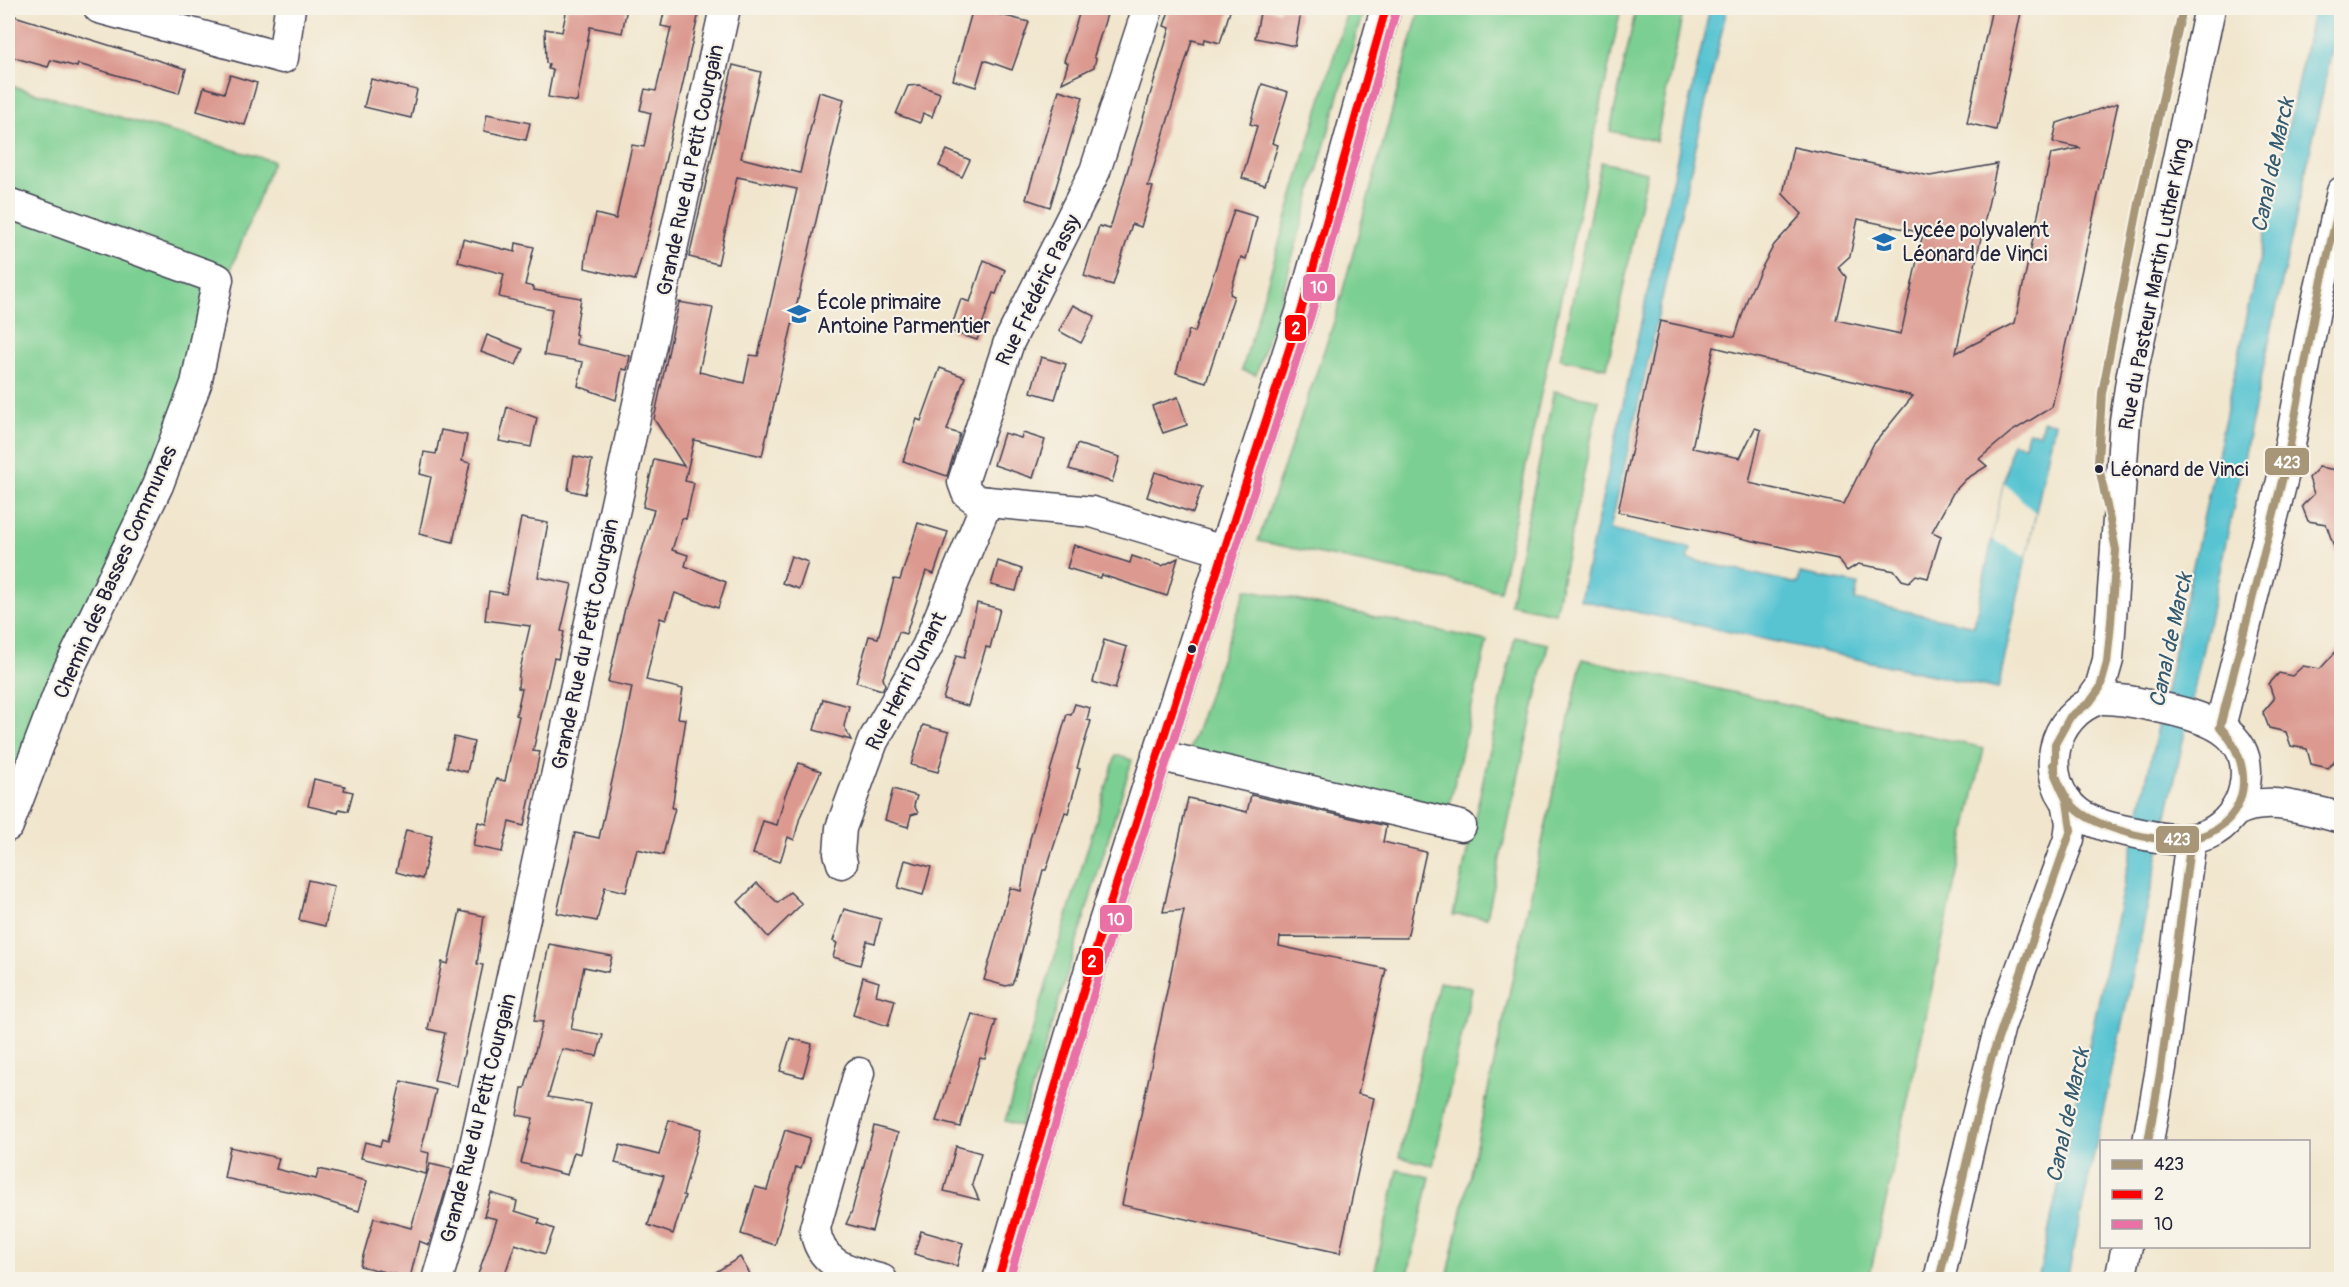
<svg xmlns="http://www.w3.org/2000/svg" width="2349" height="1287" viewBox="0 0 2349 1287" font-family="Pangolin,sans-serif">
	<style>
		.green { fill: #7bcf92; stroke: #4e7866; stroke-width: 1.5 }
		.water { fill: #58c4d2; stroke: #3d7386; stroke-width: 1.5 }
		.pier { fill: #f1e6cd }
		.building { fill: #db9990; fill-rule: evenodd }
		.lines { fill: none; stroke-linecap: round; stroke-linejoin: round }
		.minor-casing { stroke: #413f51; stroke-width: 33 }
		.minor { stroke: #fff; stroke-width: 30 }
		.bus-1-casing { stroke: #f7f3e8; stroke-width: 12 }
		.bus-2-casing { stroke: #f7f3e8; stroke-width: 12 }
		.bus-3-casing { stroke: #f7f3e8; stroke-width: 12 }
		.bus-1 { stroke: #a79778; stroke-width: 8 }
		.bus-2 { stroke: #fe0000; stroke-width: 8 }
		.bus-3 { stroke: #e971a5; stroke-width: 8 }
		.bus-dot { fill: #22223b; stroke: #f7f3e8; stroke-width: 2 }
		.labels { text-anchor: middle; stroke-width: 4.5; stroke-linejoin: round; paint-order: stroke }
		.bus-label { font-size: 20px; fill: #22223b; stroke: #f7f3e8; text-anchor: start }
		.street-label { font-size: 21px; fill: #22223b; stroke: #f7f3e8 }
		.poi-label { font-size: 21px; fill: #22223b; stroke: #f7f3e8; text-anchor: start }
		.water-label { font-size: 22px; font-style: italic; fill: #355b70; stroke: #f7f3e8 }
		.line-badge { stroke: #f7f3e8; stroke-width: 2 }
		.badge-label { font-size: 16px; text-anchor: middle; font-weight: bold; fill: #fff }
	</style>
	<rect width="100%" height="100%" fill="#f7f3e8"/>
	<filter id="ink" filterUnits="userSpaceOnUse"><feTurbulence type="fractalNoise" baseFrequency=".0167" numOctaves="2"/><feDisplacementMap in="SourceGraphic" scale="12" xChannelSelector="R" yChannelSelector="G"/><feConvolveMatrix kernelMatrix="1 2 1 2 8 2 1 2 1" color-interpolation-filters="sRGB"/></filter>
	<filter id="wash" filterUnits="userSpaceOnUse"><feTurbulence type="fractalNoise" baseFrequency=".008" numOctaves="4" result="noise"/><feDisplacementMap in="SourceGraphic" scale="24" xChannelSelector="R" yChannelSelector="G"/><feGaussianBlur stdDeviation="1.35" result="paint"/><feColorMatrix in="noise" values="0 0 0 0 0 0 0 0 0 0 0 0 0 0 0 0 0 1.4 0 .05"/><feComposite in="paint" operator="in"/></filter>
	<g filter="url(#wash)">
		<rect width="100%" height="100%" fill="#f1e6cd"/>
		<g class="green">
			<polygon points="1348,8 1364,8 1281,297 1256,375 1242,370"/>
			<polygon points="1420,8 1621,8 1500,591 1258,541 1335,319"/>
			<polygon points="1636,8 1684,8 1656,141 1610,131"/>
			<polygon points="8,85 273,161 164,443 8,816"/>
			<polygon points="1601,162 1647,172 1607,368 1560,359"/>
			<polygon points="1554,391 1599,400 1555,613 1510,604"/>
			<polygon points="1246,589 1487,641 1448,811 1188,753"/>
			<polygon points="1515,637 1548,644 1487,917 1453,915"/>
			<polygon points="1582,659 1984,748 1869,1279 1447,1279"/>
			<polygon points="1116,755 1132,760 1021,1126 1005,1121"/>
			<polygon points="1439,982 1472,988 1433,1165 1399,1157"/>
			<polygon points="1398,1170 1430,1177 1407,1279 1373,1279"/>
		</g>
		<g class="water">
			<polygon points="1710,8 1727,8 1610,530 1691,548 1688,559 1798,584 1800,573 1858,584 1855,600 1974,626 2012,443 2025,445 2028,432 2040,434 2043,421 2055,423 1998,689 1580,600"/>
			<polygon points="2314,8 2341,8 2067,1279 2038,1280"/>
		</g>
		<polygon class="pier" points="2004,482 2035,513 2026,557 1992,539"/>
		<g id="blocks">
			<g class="building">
				<polygon points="567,8 627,8 622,33 590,27 577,102 548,97 553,70 548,69 549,64 546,63 545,29 562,32"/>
				<polygon points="665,8 700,8 650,228 635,280 585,268 586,255 596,214 616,219 632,145 644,147 651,113 640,110 645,89 656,91 671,28 661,26"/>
				<polygon points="973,8 1029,22 1012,70 984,60 976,87 953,80"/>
				<polygon points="1081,8 1109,8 1094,56 1096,59 1094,67 1062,83 1068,63 1064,61"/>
				<polygon points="1170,8 1214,10 1231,8 1220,43 1205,39 1204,43 1192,40 1148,186 1153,187 1141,227 1132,224 1113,285 1084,276 1099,226 1110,229 1170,28 1164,26"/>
				<polygon points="1261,8 1279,11 1282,8 1297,11 1300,18 1295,46 1255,38"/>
				<polygon points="1992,8 2022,8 1996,130 1967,123"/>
				<polygon points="8,14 186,69 179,93 78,64 77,67 51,60 48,67 8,56"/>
				<polygon points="733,65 761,72 741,158 800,173 819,92 844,99 762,456 694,440 685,481 694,483 686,519 682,518 672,550 688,555 685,566 726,582 718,608 675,593 666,620 660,618 646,680 683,689 678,718 686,719 672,808 675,808 663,855 637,849 626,892 605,887 597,921 557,913 575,833 599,838 623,733 632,687 608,682 625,608 654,510 643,507 654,459 684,466 654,419 679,302 713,308 699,372 744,383 750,355 758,356 797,189 737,177 718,264 689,257"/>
				<polygon points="230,75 257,83 245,125 197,111 204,87 224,93"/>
				<polygon points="371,79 417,90 411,118 364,107"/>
				<polygon points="1262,84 1288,92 1272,143 1278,145 1265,185 1242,178 1257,126 1250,124"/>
				<polygon points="919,85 940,93 932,117 923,113 920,123 896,114 908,86"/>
				<polygon points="1059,90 1083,97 1050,207 1026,199"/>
				<path d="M2118 103 2052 407 2011 432 1979 459 1987 466 1966 479 1953 493 1932 532 1941 536 1928 578 1916 575 1909 582 1902 580 1895 571 1858 564 1847 571 1838 559 1618 512 1660 321 1735 337 1748 297 1760 271 1774 245 1802 214 1783 194 1793 147 1930 176 1997 164 1956 353 2015 323 2051 154 2081 148 2053 142 2057 123ZM1858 219 1923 233 1901 334 1836 320 1846 277 1838 267 1850 256ZM1714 347 1913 396 1873 445 1844 504 1749 483 1761 430 1755 428 1740 458 1692 448Z"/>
				<polygon points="487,114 530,123 526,140 484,131"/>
				<polygon points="947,150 970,160 962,177 939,166"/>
				<polygon points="1234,210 1257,217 1246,259 1241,257 1230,294 1234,296 1206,382 1176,373 1189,330 1195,332"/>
				<polygon points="463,239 515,252 516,243 534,247 525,285 534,287 534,290 581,298 575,334 577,335 576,344 630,356 627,370 622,369 616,400 578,386 583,362 544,355 552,309 499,297 504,274 458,262"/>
				<polygon points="984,260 1005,270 996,294 993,293 977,340 950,331 961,299 970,302"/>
				<polygon points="1073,305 1095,316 1081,343 1059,331"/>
				<polygon points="487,335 523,349 516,365 481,352"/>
				<polygon points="1041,357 1066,364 1055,399 1031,392"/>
				<polygon points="940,368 965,377 947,430 960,434 947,476 903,461 917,419 921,421"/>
				<polygon points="1178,397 1187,425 1163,433 1152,406"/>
				<polygon points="507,407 537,418 531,447 499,441"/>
				<polygon points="441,430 467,435 462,461 470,463 453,542 419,534 431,477 420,474 424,452 436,454"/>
				<polygon points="1004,433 1021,438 1023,433 1045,440 1033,478 994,465"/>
				<polygon points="1077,444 1120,457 1112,482 1069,469"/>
				<polygon points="574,456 592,460 585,494 568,490"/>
				<polygon points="2319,467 2342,471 2342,561 2339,561 2326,524 2308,521 2302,506 2314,494 2309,478"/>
				<polygon points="1155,472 1202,487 1193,513 1147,497"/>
				<polygon points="521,518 548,523 538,577 572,584 561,631 564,632 558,659 554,658 533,751 540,752 524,826 509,822 502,852 473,846 478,822 487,824 496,779 505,781 519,716 516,715 522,689 518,688 519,674 530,626 485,620 489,591 506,594"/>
				<polygon points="918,523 948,532 934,574 926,571 906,634 899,632 883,678 885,685 882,690 856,682 869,636 878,638 894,579 900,580"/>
				<polygon points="1074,545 1130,563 1132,556 1162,566 1178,558 1167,596 1102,575 1100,578 1067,568"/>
				<polygon points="791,556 808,562 799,589 782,583"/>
				<polygon points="998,561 1022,569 1016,591 991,585"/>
				<polygon points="977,603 1000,609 990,648 986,647 968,706 943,699 956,656 964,658"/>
				<polygon points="1104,640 1127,647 1115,689 1093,682"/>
				<polygon points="2342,645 2342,752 2328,768 2311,764 2307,749 2291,746 2286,732 2269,728 2263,712 2274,699 2269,684 2279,673 2292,676 2303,666 2320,669"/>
				<polygon points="823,699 849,706 844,726 851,740 814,730"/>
				<polygon points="1075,704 1090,708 1087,720 1091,721 1077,768 1080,769 1068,813 1065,812 1046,870 1043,870 1015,977 1012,984 1006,986 984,980 1010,888 1021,891 1030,839 1067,714 1071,715"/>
				<polygon points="923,725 949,732 938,772 911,765"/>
				<polygon points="454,737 474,742 467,772 447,767"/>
				<polygon points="799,763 821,771 800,817 794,840 788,837 780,862 753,854 763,821 777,825 785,795"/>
				<polygon points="314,779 345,786 344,790 353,792 348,811 339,809 338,813 308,806"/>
				<polygon points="893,789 917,796 914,805 918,813 911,815 908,827 885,820"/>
				<polygon points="1251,795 1386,826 1383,842 1426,852 1407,938 1280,937 1279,946 1386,969 1358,1094 1374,1098 1340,1253 1122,1205 1184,910 1163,912 1188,798 1247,812"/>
				<polygon points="406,830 432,836 422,879 396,872"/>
				<polygon points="905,860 931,867 923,895 898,888"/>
				<polygon points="308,880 334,886 325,926 299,920"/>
				<polygon points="757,883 778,903 790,892 802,904 768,937 738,902"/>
				<polygon points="844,909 881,919 875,943 867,941 860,965 833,957 837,943 833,941"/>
				<polygon points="460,911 484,916 477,964 483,965 457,1086 434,1081 445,1033 428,1029 442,962 448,964"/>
				<polygon points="549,944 612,956 608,972 584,967 571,1029 603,1035 597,1056 562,1049 548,1097 591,1104 580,1154 574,1152 567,1175 521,1163 533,1118 517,1115 522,1088 525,1088 543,1022 534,1021"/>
				<polygon points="863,977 879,982 876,995 895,1000 888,1026 853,1015"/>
				<polygon points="972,1014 996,1021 985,1059 980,1058 960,1127 936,1121"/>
				<polygon points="790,1038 812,1044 803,1077 780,1071"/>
				<polygon points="401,1081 436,1090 421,1151 429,1153 426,1174 361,1158 365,1142 380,1146 382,1140 387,1142"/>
				<polygon points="669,1120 701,1129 683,1195 685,1196 673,1234 648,1225 664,1176 615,1163 620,1145 659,1155"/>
				<polygon points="874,1126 898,1133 872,1231 846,1224 852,1211"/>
				<polygon points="785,1130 810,1138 801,1169 796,1167 775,1245 741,1234 755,1187 767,1190"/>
				<polygon points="956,1146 981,1153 972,1184 979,1200 944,1191"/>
				<polygon points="230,1147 279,1158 276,1169 316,1179 319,1169 367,1181 359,1211 301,1194 224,1178"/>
				<polygon points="430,1164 452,1169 429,1245 419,1241 410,1278 360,1266 374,1218 411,1228"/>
				<polygon points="491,1193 517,1201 515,1211 540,1219 538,1223 554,1229 545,1254 515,1244 503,1280 476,1280 497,1219 484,1216"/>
				<polygon points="921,1231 963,1243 957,1266 914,1254"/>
				<polygon points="740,1257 750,1274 742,1280 703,1280"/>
			</g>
		</g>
	</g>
	<g filter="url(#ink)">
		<use href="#blocks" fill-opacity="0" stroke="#413f51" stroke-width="1.5"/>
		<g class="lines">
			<g class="minor-casing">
				<g id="minor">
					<polyline points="99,8 283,58 290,8"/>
					<polyline points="1148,8 1095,171 1009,342 963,482 967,493 978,501 1092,512 1223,551"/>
					<polyline points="8,203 218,279 196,384 158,485 64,679 8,826"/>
					<path d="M2100 699C2119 698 2139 703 2158 707 2202 716 2257 730 2244 789 2240 808 2226 826 2208 834 2187 843 2167 839 2146 835 2123 830 2096 827 2077 812 2037 779 2051 714 2100 699Z"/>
					<polyline points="2090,702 2100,688 2108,660 2125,421 2132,374 2210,8"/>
					<polyline points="2220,727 2287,461 2315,310 2342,192"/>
					<polyline points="1157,755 1461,826"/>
					<path d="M2234 812C2268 794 2307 810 2342 818"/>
					<polyline points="842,863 839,853 841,828 873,741 927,647 987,502"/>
					<path d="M859 1073 815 1228C819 1266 850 1271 882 1280"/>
					<polyline points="2148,1142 2161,1068 2191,839"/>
					<polyline points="437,1280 470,1168 725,8"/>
					<polyline points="998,1280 1104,922 1301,312 1386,8"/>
					<polyline points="1939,1280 1970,1143 2000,1026 2069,839 2071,823 2067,801"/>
					<polyline points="2120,1280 2127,1246"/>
				</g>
			</g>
			<use href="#minor" class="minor"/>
			<g class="bus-1-casing">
				<g id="bus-1">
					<polyline points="2220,727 2287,461 2315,310 2342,194"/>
					<path d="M2053 765C2057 782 2063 797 2076 809 2099 830 2169 847 2199 837 2252 820 2255 764 2220 727"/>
					<polyline points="2148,1142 2161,1068 2191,839"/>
					<polyline points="1939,1280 1990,1062 2071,830 2067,801 2055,775 2055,744 2070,717 2090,702 2100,688 2107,663 2111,622 2116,550 2098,462 2102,393 2141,193 2183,8"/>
				</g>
			</g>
			<g class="bus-2-casing">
				<polyline id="bus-2" points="998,1280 1104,922 1301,312 1386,8"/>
			</g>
			<g class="bus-3-casing">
				<polyline id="bus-3" points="1009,1280 1114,925 1311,315 1396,11"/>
			</g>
			<use href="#bus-1" class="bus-1"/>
			<use href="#bus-2" class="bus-2"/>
			<use href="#bus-3" class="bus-3"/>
		</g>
	</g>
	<defs>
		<g id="school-bare" transform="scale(1.8)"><path d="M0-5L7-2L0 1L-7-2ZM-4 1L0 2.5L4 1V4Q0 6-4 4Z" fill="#1f6fb2" stroke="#f7f3e8" stroke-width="2.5" paint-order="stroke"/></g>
	</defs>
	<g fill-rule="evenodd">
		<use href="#school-bare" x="1884" y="242"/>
		<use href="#school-bare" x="799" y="314"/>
	</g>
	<g class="bus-dot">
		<circle cx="2099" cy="469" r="5"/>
		<circle cx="1192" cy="649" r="5"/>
	</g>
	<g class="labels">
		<g class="bus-label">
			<text x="2110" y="476">Léonard de Vinci</text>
		</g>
		<g class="street-label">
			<text transform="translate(690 170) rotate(-78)" y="7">Grande Rue du Petit Courgain</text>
			<text transform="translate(2154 284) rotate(-79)" y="7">Rue du Pasteur Martin Luther King</text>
			<text transform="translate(1038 290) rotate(-64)" y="7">Rue Frédéric Passy</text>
			<text transform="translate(115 572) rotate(-66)" y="7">Chemin des Basses Communes</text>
			<text transform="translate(585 644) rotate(-78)" y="7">Grande Rue du Petit Courgain</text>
			<text transform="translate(906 681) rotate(-63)" y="7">Rue Henri Dunant</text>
			<text transform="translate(478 1118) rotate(-76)" y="7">Grande Rue du Petit Courgain</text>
		</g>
		<g class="poi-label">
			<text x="1902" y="237">Lycée polyvalent<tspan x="1902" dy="24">Léonard de Vinci</tspan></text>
			<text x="817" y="309">École primaire<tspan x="817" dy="24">Antoine Parmentier</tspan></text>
		</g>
		<g class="water-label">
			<text transform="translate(2272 165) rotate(-78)" y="8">Canal de Marck</text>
			<text transform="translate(2170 640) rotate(-78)" y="8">Canal de Marck</text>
			<text transform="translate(2067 1115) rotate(-78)" y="8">Canal de Marck</text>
		</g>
	</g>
	<g class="line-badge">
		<rect x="1302" y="273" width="34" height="29" rx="6" fill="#e971a5"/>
		<rect x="1284" y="314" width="23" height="28" rx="6" fill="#fe0000"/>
		<rect x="2264" y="447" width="46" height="29" rx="6" fill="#a79778"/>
		<rect x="2155" y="825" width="45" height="29" rx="6" fill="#a79778"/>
		<rect x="1099" y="904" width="34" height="29" rx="6" fill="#e971a5"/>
		<rect x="1081" y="947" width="23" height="29" rx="6" fill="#fe0000"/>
	</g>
	<g class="badge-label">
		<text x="1319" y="293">10</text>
		<text x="1296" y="334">2</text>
		<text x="2287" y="468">423</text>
		<text x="2177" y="845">423</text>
		<text x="1116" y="925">10</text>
		<text x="1092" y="967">2</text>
	</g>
	<rect width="2349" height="1287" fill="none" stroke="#f7f3e8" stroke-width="30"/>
	<rect x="2100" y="1140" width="210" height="108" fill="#f7f3e8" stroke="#a29fa3" stroke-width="1.5"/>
	<rect x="2112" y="1160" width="30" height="9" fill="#a79778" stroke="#a29fa3" stroke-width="1.5"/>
	<text x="2154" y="1170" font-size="18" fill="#22223b">423</text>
	<rect x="2112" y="1190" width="30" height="9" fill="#fe0000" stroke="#a29fa3" stroke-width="1.5"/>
	<text x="2154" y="1200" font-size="18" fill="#22223b">2</text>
	<rect x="2112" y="1220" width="30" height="9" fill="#e971a5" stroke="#a29fa3" stroke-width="1.5"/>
	<text x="2154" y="1230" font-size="18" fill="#22223b">10</text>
</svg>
